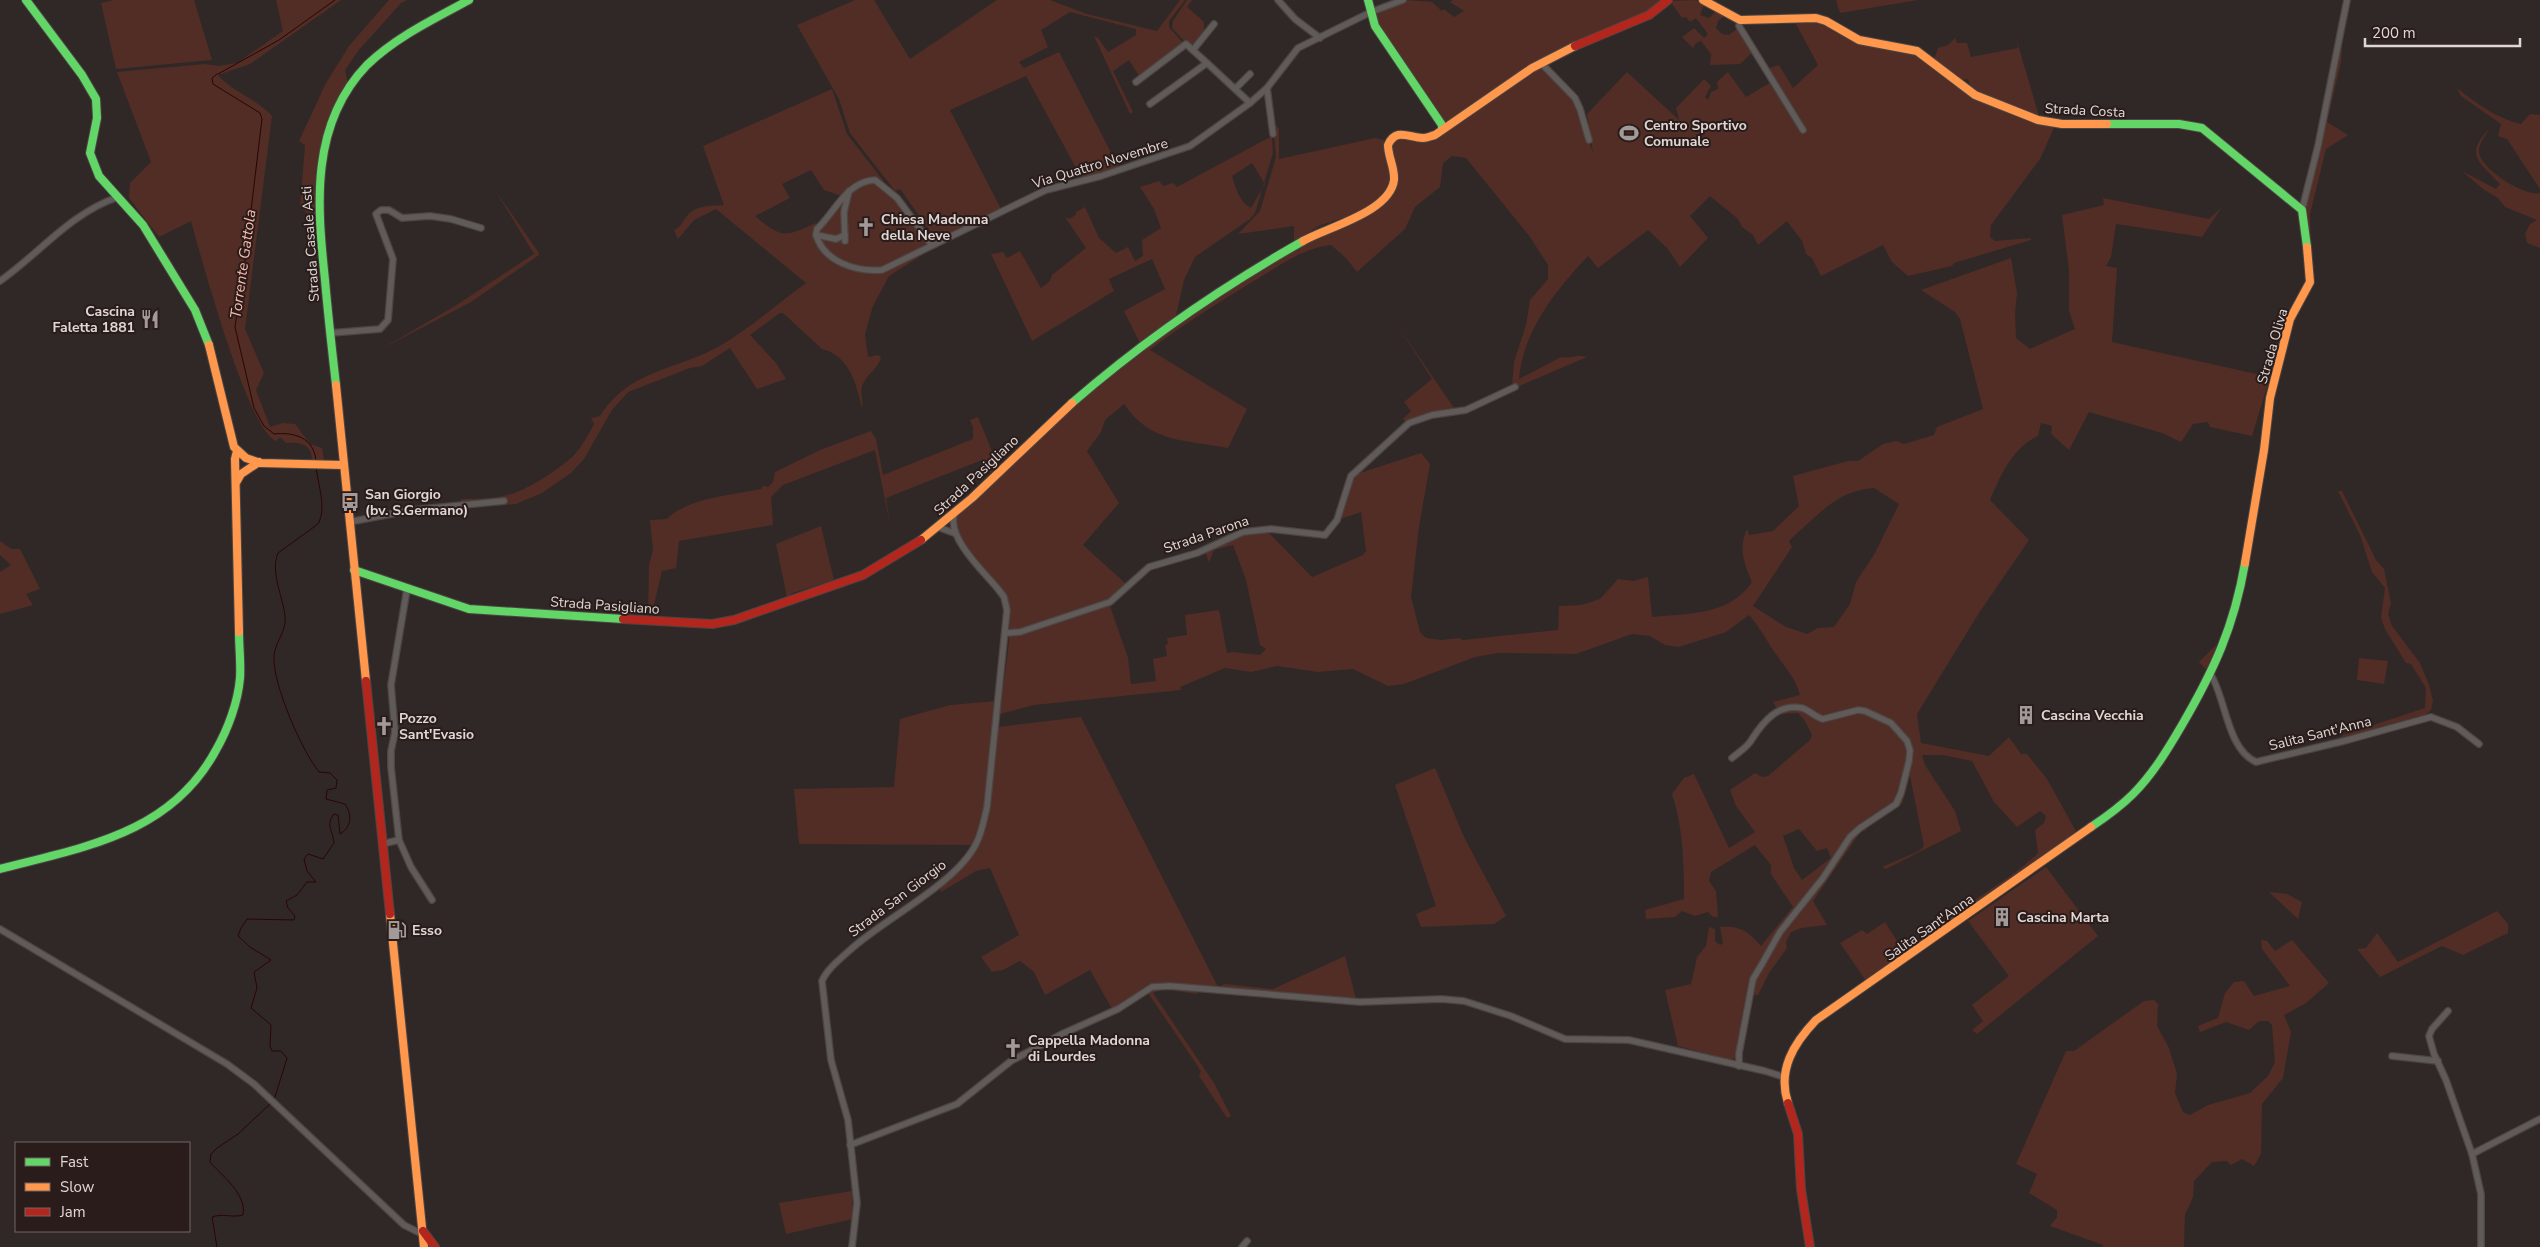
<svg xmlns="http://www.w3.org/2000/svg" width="2540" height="1247" viewBox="0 0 2540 1247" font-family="'Nunito Sans',sans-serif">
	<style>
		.green { fill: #512d25; fill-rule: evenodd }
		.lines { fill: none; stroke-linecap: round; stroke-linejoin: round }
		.stream { stroke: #2b0503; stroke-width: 1 }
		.street-casing { stroke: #4b4543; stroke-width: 8 }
		.fast-casing { stroke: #4b4543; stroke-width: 10 }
		.slow-casing { stroke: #4b4543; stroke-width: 10 }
		.jam-casing { stroke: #4b4543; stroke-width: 10 }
		.street { stroke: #605a59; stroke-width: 5.5 }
		.fast { stroke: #63d668; stroke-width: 8 }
		.slow { stroke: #ff974d; stroke-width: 8 }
		.jam { stroke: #b3261e; stroke-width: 8 }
		.labels { text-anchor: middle; stroke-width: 4; stroke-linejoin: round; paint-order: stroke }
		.street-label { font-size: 14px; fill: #e0d7d5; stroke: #291c1a }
		.poi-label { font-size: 14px; font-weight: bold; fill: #e0d7d5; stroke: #291c1a; text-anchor: start }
		.water-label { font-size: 15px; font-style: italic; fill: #febbac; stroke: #291c1a }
	</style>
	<rect width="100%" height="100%" fill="#302826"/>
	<g class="green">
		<polygon points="114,0 194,0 212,60 116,69 101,3"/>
		<path d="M276 0H341L250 64 218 75C234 93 257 99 272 116L245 329 264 373 256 390 270 427 283 423 295 424 310 444 322 448 324 461 312 460C312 444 300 442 286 443L280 437 276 441C248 431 201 257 191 221L159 237 129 198 130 183 151 162 117 72 204 64 219 66 237 63 283 31Z"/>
		<polygon points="389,0 407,0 401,3 358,51 345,70 349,88 325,140 319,223 300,207 305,145 299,141 326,83 349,46"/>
		<polygon points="855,0 874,0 910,59 997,0 1050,0 1087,14 1157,31 1180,0 1185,0 1169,21 1169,27 1184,44 1143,74 1138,74 1129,60 1113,71 1133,112 1130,114 1094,36 1098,38 1108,52 1136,35 1136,29 1070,12 1041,30 1048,47 1019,62 1024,68 1059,52 1119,168 1082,179 1026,76 950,110 1001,209 936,239 900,189 895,191 850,133 839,99 797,25"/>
		<polygon points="1187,0 1192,0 1187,7 1204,22 1204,35 1193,50 1172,28 1173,21"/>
		<polygon points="1406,0 1432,2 1442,11 1444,9 1454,17 1464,11 1450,2 1453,0 1664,0 1656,8 1534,64 1445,124 1374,20 1376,12"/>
		<polygon points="1696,0 1704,5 1700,15 1709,18 1716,11 1724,16 1718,21 1716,28 1722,34 1729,35 1738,28 1753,52 1740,64 1710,65 1711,54 1701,41 1696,43 1693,48 1682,37 1694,28 1704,38 1708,34 1696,18 1690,22 1686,17 1682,18 1670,1"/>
		<polygon points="1836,0 1918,0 1840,13"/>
		<path d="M1812 21 1822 23 1842 35 1865 45 1915 54 1973 97 2008 113 2050 125 2054 128 2040 159 1991 225 1990 237 1995 241 2031 238V240L1954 263 1952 266 1908 276 1892 262 1883 245 1821 276 1812 258 1806 254 1802 241 1787 221 1758 245 1753 235 1742 227 1738 219 1710 196 1690 216 1708 238 1680 267 1668 249 1648 230 1598 268 1588 256C1556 290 1523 331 1519 379L1561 357C1571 359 1575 354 1587 357L1517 387 1512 386 1514 362 1526 325 1530 300 1548 279V265L1530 237 1466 158 1452 156 1443 163 1440 187 1415 207 1405 229 1357 272 1346 258 1331 245C1304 248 1282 264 1259 278 1221 301 1185 323 1150 350L1247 409 1228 448C1186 440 1150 443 1124 404L1105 420 1101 432 1087 451 1119 503 1083 545 1125 583V586L1105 601 1110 606 1128 658 1131 684 1156 681 1153 659 1167 656 1165 645 1168 644 1167 638 1187 635 1185 615 1219 610 1227 653 1233 652 1260 655 1266 649 1260 645 1246 580 1233 545 1214 550 1209 562 1204 550 1219 541 1265 529 1312 577 1363 555 1366 551 1361 512 1337 520 1351 476 1421 453 1430 464 1419 527 1411 597 1420 632 1426 638 1441 640 1459 638 1463 640 1558 630 1559 606 1582 605 1600 599 1618 579 1633 581 1648 577 1652 617C1689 613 1729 616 1752 582 1744 564 1738 548 1747 529L1749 535 1773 531 1799 506 1793 476 1848 461H1858L1883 444 1896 441 1904 444 1934 435 1937 427 1983 409 1960 319 1955 312 1921 290 2011 258 2017 293 2015 313 2016 338 2030 349 2075 329 2069 311V270L2062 215 2104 205 2103 198 2209 219 2222 207 2202 237 2116 224 2111 257 2106 266 2117 268 2112 342 2270 377 2252 436 2210 427 2208 422 2193 424 2181 442 2162 433 2089 412 2069 450 2051 434 2052 426 2041 423 2038 436C2013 447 2000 476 1990 500L2029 540 1979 613 1917 714 1921 743 1989 756 2009 737 2021 754H2027L2047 779 2078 835 1940 933V927C1970 899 2009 882 2038 853L2035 830 2044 823 2046 816 2040 811 2017 827 1994 802 1972 761 1943 755H1922L1925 765 1955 811 1961 831 1886 869 1882 867 1919 851 1924 846 1910 776 1902 804 1867 826 1865 831H1861L1813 901 1827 925 1801 928 1791 932 1786 942 1787 948 1769 973 1758 995 1747 994 1735 1058 1731 1060 1678 1046 1665 990 1691 984 1697 957 1706 946 1709 927 1715 929V941L1720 945 1723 943 1720 927C1740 925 1748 931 1761 946L1793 907 1771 874V865L1755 845 1711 872 1709 881 1716 891 1718 917H1713L1708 912 1695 916 1682 911 1675 917 1646 919 1645 910 1684 899C1684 864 1683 827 1672 794L1684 778 1694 774 1729 848 1755 832 1736 806 1730 790 1755 773 1762 777 1768 776 1810 740 1812 735 1805 721 1798 713 1780 714 1773 702 1800 695C1796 679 1787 670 1778 657 1767 642 1762 630 1749 615L1726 632 1679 647 1665 645 1650 636 1632 634 1576 654 1498 653 1475 657 1404 684 1388 686 1353 669 1318 672 1277 666 1251 672 1225 668 1180 687 1181 690 1034 705 1000 714C1002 685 1017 619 1005 596 991 568 951 548 956 513L1065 412 1147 348 1203 307 1318 234 1373 211 1395 183C1390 148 1381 130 1426 141L1458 121 1464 120 1542 66C1551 75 1564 84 1570 94 1582 112 1585 133 1593 152L1587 114 1627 72 1679 120 1676 108 1704 79 1711 86 1705 97 1708 100 1711 92 1718 89 1717 82 1728 72 1746 97 1773 81 1766 69 1779 65 1793 88 1818 65 1796 24ZM1874 488 1899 504 1875 553 1856 582 1850 604 1834 627 1818 628 1807 634 1786 627 1753 606 1792 547 1789 541 1794 536C1821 513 1836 491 1874 488ZM1799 829 1817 851 1827 848 1831 858 1802 880 1794 868 1783 836Z"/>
		<polygon points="1955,38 1957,43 1967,43 1971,57 2018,48 2016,38 2039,116 2055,120 2043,119 1976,92 1971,88 1968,79 1961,80 1934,59 1938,48 1948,45"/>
		<polygon points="2342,44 2341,62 2327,122 2348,135 2326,149 2310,214 2311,254 2305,211 2306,203"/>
		<path d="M2457 88C2477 104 2496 118 2521 124L2530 114 2540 115V189L2507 139 2498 136 2501 124 2461 96Z"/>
		<path d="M832 89 847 134 892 192 875 179 842 196 824 190 811 170 782 184 790 198 755 216C782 239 785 237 816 223L819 243C829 251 841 265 853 270 880 281 911 258 935 247L889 276 873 306 865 334 868 357 878 355 881 357C878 369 868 373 863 384 859 391 864 400 862 408 856 384 850 356 822 349L783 313H780L750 335 776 363 786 379 757 389 730 348 702 366 690 368 628 392 612 410 584 459 571 473 542 493 516 504 457 508 461 499C478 499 495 499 511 494 529 489 559 469 573 456 582 447 588 435 594 424L591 418 600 416C631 368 677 371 723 344 752 327 778 303 806 283L716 209 694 220 678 239 674 230C681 227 682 222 687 216 696 205 711 206 724 205L703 146Z"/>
		<polygon points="1273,122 1279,129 1279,159 1375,138 1384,140 1384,154 1392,169 1392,178 1386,189 1376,201 1359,213 1321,225 1294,241 1294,226 1238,234 1260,211 1276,157"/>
		<path d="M2490 128C2485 136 2478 144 2479 153 2482 170 2525 197 2540 193V248L2527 243 2525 234 2530 224 2537 220 2505 207 2498 198 2483 189 2462 171 2496 189 2500 184C2481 163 2463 155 2490 128Z"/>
		<path d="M1272 136 1273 153 1255 213 1250 219 1195 257 1184 280 1175 320 1141 345 1124 311 1165 289 1152 259 1109 279 1114 291 1032 341 991 254 1003 252 1007 258 1020 251 1041 288 1050 281 1052 275 1086 248 1065 217 1070 219 1076 214V212L1085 207 1099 238 1116 253 1128 247 1135 261 1143 256 1142 240 1161 228 1154 209 1140 187 1159 181 1163 186 1173 183 1177 187ZM1252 163 1265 184 1251 208C1239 201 1236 189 1232 176Z"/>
		<path d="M874 182 895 199 927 243C913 251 895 265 878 268 853 273 823 256 819 230 833 212 848 184 874 182Z"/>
		<polygon points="495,190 539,253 539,255 471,302 381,349 455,306 534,254"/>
		<polygon points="1398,326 1456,411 1406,423 1403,419 1411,411 1404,402 1432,379"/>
		<path d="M978 417 998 466 990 473 982 460 886 498 890 525 875 450 783 485 771 497 773 525 679 541 676 568 662 571 652 613 648 614 649 565 653 550 650 520 667 519C687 498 732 495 761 489L763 486 768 487 773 482 775 472 820 450 871 431 876 439 883 475 973 439V427L970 420Z"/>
		<polygon points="2338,491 2342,491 2376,560 2384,569 2391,603 2388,614 2392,626 2420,663 2429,685 2433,701 2431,710 2425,715 2339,739 2343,735 2425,708 2426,688 2411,664 2406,663 2385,629 2381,618 2385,588 2372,572 2360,535"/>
		<polygon points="821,526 834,580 793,593 787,597 776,544"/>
		<polygon points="0,541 11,549 20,549 40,589 26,594 33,605 0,614 0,572 11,565 0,555"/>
		<polygon points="2217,644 2209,673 2199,662"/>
		<polygon points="2359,658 2388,661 2384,684 2357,680"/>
		<path d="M997 701C992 746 992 803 974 845L799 844 794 789 894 787 900 719 950 705Z"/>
		<polygon points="1081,717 1218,987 1225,984 1273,989 1345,956 1356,999 1196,987 1197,994 1162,989 1153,993 1214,1083 1231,1116 1227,1118 1199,1076 1201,1071 1148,993 1113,1015 1112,1009 1090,970 1045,995 1034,972 1020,961 1003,970 992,972 981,957 1019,935 990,868 976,871 941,892 939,886 960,869 987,819 998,727"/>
		<polygon points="1435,768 1464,837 1506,916 1494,924 1421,927 1416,914 1436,906 1395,785"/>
		<polygon points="2046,867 2098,936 1977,1034 1972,1030 1983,1021 1972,1005 2009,976 1968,921"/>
		<polygon points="2269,892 2287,894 2302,902 2298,919"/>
		<polygon points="2497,911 2508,924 2508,933 2463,955 2442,946 2380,977 2357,949 2366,948 2377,933 2398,962"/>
		<polygon points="1885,922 1906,955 1866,981 1840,943 1862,930 1867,934"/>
		<polygon points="2261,940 2267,941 2275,951 2292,940 2329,983 2306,1003 2284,1015 2291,1032 2283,1078 2262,1104 2261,1154 2254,1166 2242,1159 2231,1165 2227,1161 2212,1162 2194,1181 2193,1197 2185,1215 2184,1247 2102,1247 2103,1245 2050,1226 2057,1217 2057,1210 2029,1193 2037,1174 2016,1164 2066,1051 2074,1051 2144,1001 2154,1000 2158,1004 2157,1026 2169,1048 2177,1074 2175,1093 2183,1112 2190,1115 2208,1105 2250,1093 2268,1076 2275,1062 2272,1025 2268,1021 2259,1021 2249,1030 2226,1022 2200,1032 2198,1026 2218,1018 2225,993 2234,982 2244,981 2254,996 2290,986 2262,949"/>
		<polygon points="852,1191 853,1219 786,1234 779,1203"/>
	</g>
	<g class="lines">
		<g class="stream">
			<path d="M217 74 212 78 213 84 260 113 262 119 245 260 235 327 254 408 264 426 274 434C294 432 314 437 316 461"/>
			<polyline points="218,74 279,40 335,0"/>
			<path d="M274 1100 287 1058 281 1051H272L270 1046 271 1025 251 1008 257 988 254 972 271 960 250 947 238 936 241 928 247 919 294 920 295 916 288 908 286 901 297 895 307 882H316L307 871 304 859 308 854 323 859 334 843C333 830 325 826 334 814L338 815 340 834C352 827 352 814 345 804L326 799 327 790 336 788 337 780 330 773 319 772C302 751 272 683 274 656 275 642 287 631 285 616 283 597 270 572 278 553L318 524C327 508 318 485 316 467"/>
			<path d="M217 1247 212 1217C223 1213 232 1218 243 1215 247 1194 222 1176 210 1162L211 1154 217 1148 238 1134 271 1103"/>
		</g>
		<g class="street-casing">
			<g id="street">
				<polyline points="1278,0 1295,19 1320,38"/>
				<polyline points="1740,20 1739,26 1803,130"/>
				<polyline points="1193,50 1214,24"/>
				<polyline points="1541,63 1575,98 1580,109 1589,140"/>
				<polyline points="1136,82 1186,44 1207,63"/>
				<polyline points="1267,88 1273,134"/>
				<polyline points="1235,89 1250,74"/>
				<polyline points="1150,104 1207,63 1250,103"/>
				<polyline points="2302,210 2318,146 2347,0"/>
				<polyline points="816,235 836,239 845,235"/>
				<polyline points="845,241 844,212 849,191"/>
				<path d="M931 244 897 198 875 180C847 181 835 212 817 229L816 235C824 262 856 272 882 270L1046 190 1101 176 1190 146 1250 103 1267 88 1298 48 1371 12 1403 0"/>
				<path d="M0 281C40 253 69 214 118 197"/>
				<polyline points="330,333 380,329 388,320 393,259 376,214 381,210 389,210 402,218 430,216 451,219 481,228"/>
				<polyline points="349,522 412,510 504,501"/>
				<polyline points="938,527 954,533"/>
				<polyline points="407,589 391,685 395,732 391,751 391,767 399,840 411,867 432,900"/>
				<polyline points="1006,633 1020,632 1110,602 1149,567 1197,553 1243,532 1271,529 1325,535 1337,520 1351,476 1409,423 1432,415 1466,410 1515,387"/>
				<path d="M2211 675C2226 699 2227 749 2256 762L2344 741 2431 717 2457 727 2479 744"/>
				<path d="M1732 758C1739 752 1748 747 1752 739 1763 722 1778 703 1802 708 1809 710 1815 717 1823 719L1858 710 1865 711 1891 723 1907 741 1910 750 1909 761 1901 793 1896 804 1860 828 1850 837 1823 878 1780 932 1762 964 1753 979 1739 1053V1066"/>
				<polyline points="382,844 399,840"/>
				<polyline points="0,929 227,1064 254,1084 404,1225 422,1234"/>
				<polyline points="2448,1011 2432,1029 2429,1036 2434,1054 2446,1080 2472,1154 2481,1194 2481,1247"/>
				<polyline points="2392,1056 2438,1061"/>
				<polyline points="850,1145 957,1104 1011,1061 1062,1034 1118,1009 1152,987 1170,986 1360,1002 1441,999 1464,1001 1511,1016 1565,1039 1629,1040 1765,1071 1784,1077"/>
				<polyline points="2472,1154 2540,1119"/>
				<path d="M852 1247 857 1203 848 1120 831 1060 822 981C827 969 840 959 850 950 885 918 956 884 976 844 982 832 984 820 987 807L1007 610 1004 597 998 589C983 571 948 539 954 515"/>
				<polyline points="1242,1247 1247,1241"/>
			</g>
		</g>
		<g class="fast-casing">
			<g id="fast">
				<polyline points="26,0 82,75 96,99 97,118 90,153 99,176 143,225 195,310 209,345"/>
				<polyline points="1368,0 1375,26 1442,125 1442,129"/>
				<polyline points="2107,124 2179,124 2202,128 2302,210 2307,247"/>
				<path d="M336 385C332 350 328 315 325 280 317 205 310 124 367 65 396 37 434 19 469 0"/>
				<path d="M1072 403C1142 342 1222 287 1303 241"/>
				<polyline points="354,570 469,609 623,619"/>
				<path d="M2091 827C2106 817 2120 807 2133 794 2153 774 2168 749 2182 725 2214 670 2234 627 2245 563"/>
				<path d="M0 869C84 847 171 834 216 750 228 729 238 702 240 678 241 663 239 647 239 632"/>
			</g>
		</g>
		<g class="slow-casing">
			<g id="slow">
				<polyline points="1703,0 1740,20 1816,18 1826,21 1859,40 1917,51 1975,95 2038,120 2062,124 2107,124"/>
				<path d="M1303 241C1328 227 1390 212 1394 180 1395 168 1388 157 1388 145 1396 127 1409 138 1423 138 1427 138 1431 136 1435 135L1532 68 1575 46"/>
				<polyline points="209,345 234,447 246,458 260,463 343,465"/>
				<polyline points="336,385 366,681"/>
				<polyline points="237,451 235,459 239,632"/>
				<polyline points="237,481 241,474 259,462"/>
				<polyline points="921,540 972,498 1072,403"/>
				<polyline points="2245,563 2264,450 2270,398 2290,319 2310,282 2307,247"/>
				<polyline points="390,914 424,1247"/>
				<path d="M1788 1103C1777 1070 1794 1043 1816 1020L2091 827"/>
			</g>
		</g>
		<g class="jam-casing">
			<g id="jam">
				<polyline points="1575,46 1649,15 1668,0"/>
				<polyline points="623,619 712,624 734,620 863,575 921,540"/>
				<polyline points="366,681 390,914"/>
				<polyline points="1788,1103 1798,1134 1801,1189 1810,1247"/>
				<polyline points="423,1231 435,1247"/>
			</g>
		</g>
		<use href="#street" class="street"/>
		<use href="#fast" class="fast"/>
		<use href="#slow" class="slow"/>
		<use href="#jam" class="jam"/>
	</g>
	<defs>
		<g id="stadium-bare" transform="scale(1.5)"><path d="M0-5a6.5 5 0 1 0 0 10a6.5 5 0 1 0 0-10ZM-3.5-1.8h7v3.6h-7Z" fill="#a29a98" stroke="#291c1a" stroke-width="2.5" paint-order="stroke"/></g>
		<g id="church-bare" transform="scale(1.5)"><path d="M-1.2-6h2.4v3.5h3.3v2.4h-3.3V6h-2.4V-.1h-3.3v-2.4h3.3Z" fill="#a29a98" stroke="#291c1a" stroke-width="2.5" paint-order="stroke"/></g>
		<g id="restaurant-bare" transform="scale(1.5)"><path d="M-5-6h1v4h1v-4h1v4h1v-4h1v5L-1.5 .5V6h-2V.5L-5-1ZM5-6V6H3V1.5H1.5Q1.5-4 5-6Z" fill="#a29a98" stroke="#291c1a" stroke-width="2.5" paint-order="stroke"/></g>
		<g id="bus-bare" transform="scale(1.5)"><path d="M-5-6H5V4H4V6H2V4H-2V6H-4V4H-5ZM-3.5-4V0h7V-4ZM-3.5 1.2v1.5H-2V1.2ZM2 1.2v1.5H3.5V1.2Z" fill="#a29a98" stroke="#291c1a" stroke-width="2.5" paint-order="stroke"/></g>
		<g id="building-bare" transform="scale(1.5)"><path d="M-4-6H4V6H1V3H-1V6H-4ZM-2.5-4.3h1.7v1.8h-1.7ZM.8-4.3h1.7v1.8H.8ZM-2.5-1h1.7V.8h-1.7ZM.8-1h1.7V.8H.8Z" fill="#a29a98" stroke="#291c1a" stroke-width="2.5" paint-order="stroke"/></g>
		<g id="fuel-bare" transform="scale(1.5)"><path d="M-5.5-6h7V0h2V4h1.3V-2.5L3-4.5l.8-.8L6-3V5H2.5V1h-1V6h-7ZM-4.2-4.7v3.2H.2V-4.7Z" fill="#a29a98" stroke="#291c1a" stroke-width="2.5" paint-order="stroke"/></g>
	</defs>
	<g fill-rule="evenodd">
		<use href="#stadium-bare" x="1629" y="133"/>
		<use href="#church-bare" x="866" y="227"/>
		<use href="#restaurant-bare" x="150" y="319"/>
		<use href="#bus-bare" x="350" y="502"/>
		<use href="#building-bare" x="2026" y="715"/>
		<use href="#church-bare" x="384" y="726"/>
		<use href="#building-bare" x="2002" y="917"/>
		<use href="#fuel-bare" x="397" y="930"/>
		<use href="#church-bare" x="1013" y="1048"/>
	</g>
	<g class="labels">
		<g class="street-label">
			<text transform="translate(2085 110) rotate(3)" y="5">Strada Costa</text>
			<text transform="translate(1100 163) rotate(-17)" y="5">Via Quattro Novembre</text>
			<text transform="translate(310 244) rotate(-94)" y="5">Strada Casale Asti</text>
			<text transform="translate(2272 346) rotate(-74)" y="5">Strada Oliva</text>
			<text transform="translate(976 475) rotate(-43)" y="5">Strada Pasigliano</text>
			<text transform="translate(1206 534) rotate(-19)" y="5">Strada Parona</text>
			<text transform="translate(605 605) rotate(4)" y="5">Strada Pasigliano</text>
			<text transform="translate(2320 733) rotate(-14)" y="5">Salita Sant'Anna</text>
			<text transform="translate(897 898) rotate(-37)" y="5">Strada San Giorgio</text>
			<text transform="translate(1929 927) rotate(-35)" y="5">Salita Sant'Anna</text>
		</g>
		<g class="poi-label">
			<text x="1644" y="130">Centro Sportivo<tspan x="1644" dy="16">Comunale</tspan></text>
			<text x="881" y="224">Chiesa Madonna<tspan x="881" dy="16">della Neve</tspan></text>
			<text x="135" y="316" text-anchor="end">Cascina<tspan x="135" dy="16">Faletta 1881</tspan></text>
			<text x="365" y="499">San Giorgio<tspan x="365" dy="16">(bv. S.Germano)</tspan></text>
			<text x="2041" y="720">Cascina Vecchia</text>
			<text x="399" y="723">Pozzo<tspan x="399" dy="16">Sant'Evasio</tspan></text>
			<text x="2017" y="922">Cascina Marta</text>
			<text x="412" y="935">Esso</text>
			<text x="1028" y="1045">Cappella Madonna<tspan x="1028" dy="16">di Lourdes</tspan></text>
		</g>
		<g class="water-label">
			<text transform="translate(243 264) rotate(-82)" y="5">Torrente Gattola</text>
		</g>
	</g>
	<rect x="15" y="1142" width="175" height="90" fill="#291c1a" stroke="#726765"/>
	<rect x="25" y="1158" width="25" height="8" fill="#63d668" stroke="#726765"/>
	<text x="60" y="1167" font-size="15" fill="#e0d7d5">Fast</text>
	<rect x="25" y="1183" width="25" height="8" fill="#ff974d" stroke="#726765"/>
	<text x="60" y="1192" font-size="15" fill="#e0d7d5">Slow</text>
	<rect x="25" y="1208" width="25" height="8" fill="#b3261e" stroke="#726765"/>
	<text x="60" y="1217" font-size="15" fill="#e0d7d5">Jam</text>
	<path d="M2365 38v8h155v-8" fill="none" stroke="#e0d7d5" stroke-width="2.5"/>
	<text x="2372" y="38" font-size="15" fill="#e0d7d5" stroke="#291c1a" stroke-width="4" paint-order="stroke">200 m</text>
</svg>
